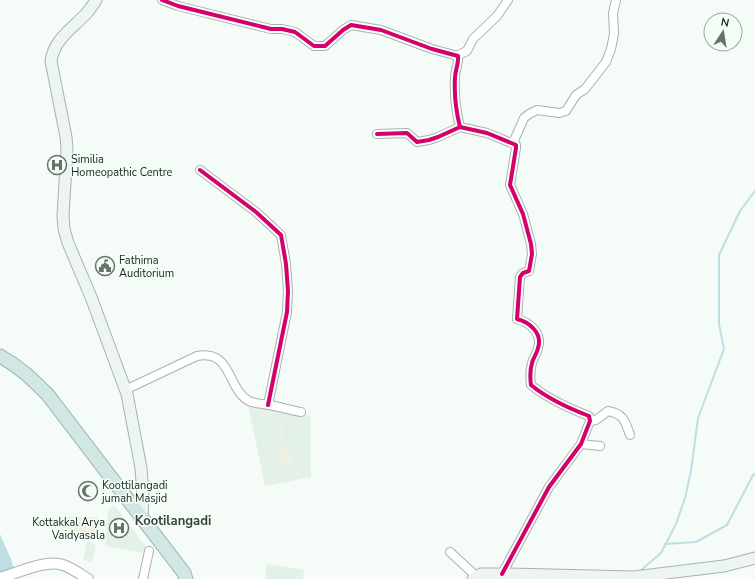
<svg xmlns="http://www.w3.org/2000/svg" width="755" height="579" viewBox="0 0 755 579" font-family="'Nunito Sans',sans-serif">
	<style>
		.built { fill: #e4f1e8 }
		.green { fill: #f1f0de }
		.water { fill: #bddfe4 }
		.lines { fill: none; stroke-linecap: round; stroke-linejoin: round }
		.stream { stroke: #bddfe4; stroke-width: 2 }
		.minor-casing { stroke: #acb1ad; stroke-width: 10 }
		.tertiary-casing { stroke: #acb1ad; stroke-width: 12 }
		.secondary-casing { stroke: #acb1ad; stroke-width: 13 }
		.trunk-casing { stroke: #96b3ae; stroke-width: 15 }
		.minor { stroke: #fefffe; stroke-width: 8 }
		.tertiary { stroke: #fefffe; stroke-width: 10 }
		.secondary { stroke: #edf5f4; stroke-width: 11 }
		.trunk { stroke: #d2e6e4; stroke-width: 13 }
		.cycleway-casing { stroke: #f2fff6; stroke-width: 6 }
		.cycleway { stroke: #d6006c; stroke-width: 4 }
		.labels { text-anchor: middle; stroke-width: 3; stroke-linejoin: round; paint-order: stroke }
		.poi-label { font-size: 11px; fill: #1f2421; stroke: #f2fff6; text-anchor: start }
		.quarter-label { font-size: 13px; font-weight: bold; fill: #37413a; stroke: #f2fff6 }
	</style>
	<rect width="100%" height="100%" fill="#f5fcf7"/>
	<g class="built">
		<polygon points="248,405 311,416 311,477 265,486"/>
		<polygon points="114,505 149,551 138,552 105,546 108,510"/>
		<polygon points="87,541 96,545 92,562 83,560"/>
		<polygon points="267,564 304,570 303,579 265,579"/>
	</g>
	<g class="green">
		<polygon points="281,418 285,419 281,448 292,458 292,468 279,463 279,446"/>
		<path d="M66 516C77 519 88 515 98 517L95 525V537L74 532 62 524Z"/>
	</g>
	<polygon class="water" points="0,534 11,559 17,579 0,579"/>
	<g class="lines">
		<g class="stream">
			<polyline points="665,544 696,542 727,525 753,475 755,474"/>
			<polyline points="640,571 661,553 676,524 685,498 691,471 698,418 724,349 719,324 719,255 740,211 755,191"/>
		</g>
		<g class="minor-casing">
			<g id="minor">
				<path d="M162 0 178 6 271 29H282L295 32 314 46H325L343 30 351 25 381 30 432 49 458 56C459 64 455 70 455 78 454 95 456 111 460 127"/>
				<polyline points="456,56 467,51 473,39 497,16 508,0"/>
				<path d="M377 134 407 133 417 142 429 140 438 137 460 127 487 133 516 145V148L510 185 523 214 531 244 532 254 529 271 523 273 520 277 517 319C529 322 543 333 538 348 537 354 533 358 532 363 530 370 530 378 531 385 548 399 568 408 589 416L590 421 581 444 549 487 502 574"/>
				<polyline points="513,143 524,118 529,114 537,110 559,113 566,111 576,95 585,89 606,62 611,49 614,34 613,13 616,0"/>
				<polyline points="200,170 256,212 281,235 286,264 288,291 287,312 268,405"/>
				<path d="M125 390 197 356C232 349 227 389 249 401 255 404 264 404 270 405 280 407 290 410 301 412"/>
				<path d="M590 421 596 420 608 411C624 414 625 421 630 435"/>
				<polyline points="581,444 600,446"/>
				<polyline points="450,552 477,577"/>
				<polyline points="143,579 149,551"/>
			</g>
		</g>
		<g class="tertiary-casing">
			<path id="tertiary" d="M0 578C17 573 46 559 63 565 72 568 80 574 88 579"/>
		</g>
		<g class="secondary-casing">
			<g id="secondary">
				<path d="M96 0C93 5 89 11 85 15 71 29 54 40 51 61L66 137 67 149 63 216 64 229 68 243 91 297 127 394 141 468 143 495 142 519"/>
				<polyline points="473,579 481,574 509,574 634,577 724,566 755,558"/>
			</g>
		</g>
		<g class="trunk-casing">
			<path id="trunk" d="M0 356C20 367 32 379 48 395L184 573 186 579"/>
		</g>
		<use href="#minor" class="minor"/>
		<use href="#tertiary" class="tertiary"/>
		<use href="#secondary" class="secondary"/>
		<use href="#trunk" class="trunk"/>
		<g class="cycleway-casing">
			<g id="cycleway">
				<path d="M162 0 178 6 271 29H282L295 32 314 46H325L343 30 351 25 381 30 432 49 458 56C459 64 455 70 455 78 454 95 456 111 460 127"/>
				<path d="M377 134 407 133 417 142 429 140 438 137 460 127 487 133 516 145V148L510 185 523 214 531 244 532 254 529 271 523 273 520 277 517 319C529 322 543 333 538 348 537 354 533 358 532 363 530 370 530 378 531 385 548 399 568 408 589 416L590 421 581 444 549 487 502 574"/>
				<polyline points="200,170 256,212 281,235 286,264 288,291 287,312 268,405"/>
			</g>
		</g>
		<use href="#cycleway" class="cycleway"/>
	</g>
	<defs>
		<g id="hospital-ring" transform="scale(1)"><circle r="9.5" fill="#f2fff6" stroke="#6a706c" stroke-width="1.5"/><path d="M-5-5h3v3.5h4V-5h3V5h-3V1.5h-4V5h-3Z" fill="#6a706c"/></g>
		<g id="civic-ring" transform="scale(1)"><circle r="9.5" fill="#f2fff6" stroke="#6a706c" stroke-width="1.5"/><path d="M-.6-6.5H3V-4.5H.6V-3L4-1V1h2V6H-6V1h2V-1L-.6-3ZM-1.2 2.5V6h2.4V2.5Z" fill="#6a706c"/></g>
		<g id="mosque-ring" transform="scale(1)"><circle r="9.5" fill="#f2fff6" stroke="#6a706c" stroke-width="1.5"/><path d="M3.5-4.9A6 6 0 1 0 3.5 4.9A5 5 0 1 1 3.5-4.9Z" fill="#6a706c"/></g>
	</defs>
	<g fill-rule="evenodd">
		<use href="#hospital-ring" x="57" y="165"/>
		<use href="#civic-ring" x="105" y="266"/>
		<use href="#mosque-ring" x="88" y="491"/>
		<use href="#hospital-ring" x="119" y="528"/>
	</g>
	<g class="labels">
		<g class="poi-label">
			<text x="71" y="163">Similia<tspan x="71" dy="13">Homeopathic Centre</tspan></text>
			<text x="119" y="264">Fathima<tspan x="119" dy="13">Auditorium</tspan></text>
			<text x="102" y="489">Koottilangadi<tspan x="102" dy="13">jumah Masjid</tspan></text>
			<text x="105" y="526" text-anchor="end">Kottakkal Arya<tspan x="105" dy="13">Vaidyasala</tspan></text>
		</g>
		<g class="quarter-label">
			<text x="173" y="525">Kootilangadi</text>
		</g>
	</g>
	<g transform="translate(723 32) rotate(12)"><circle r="19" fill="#f2fff6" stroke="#9ea7a1"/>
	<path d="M0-3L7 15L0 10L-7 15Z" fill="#6a706c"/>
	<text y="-6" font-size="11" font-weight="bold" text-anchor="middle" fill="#1f2421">N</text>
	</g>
</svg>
